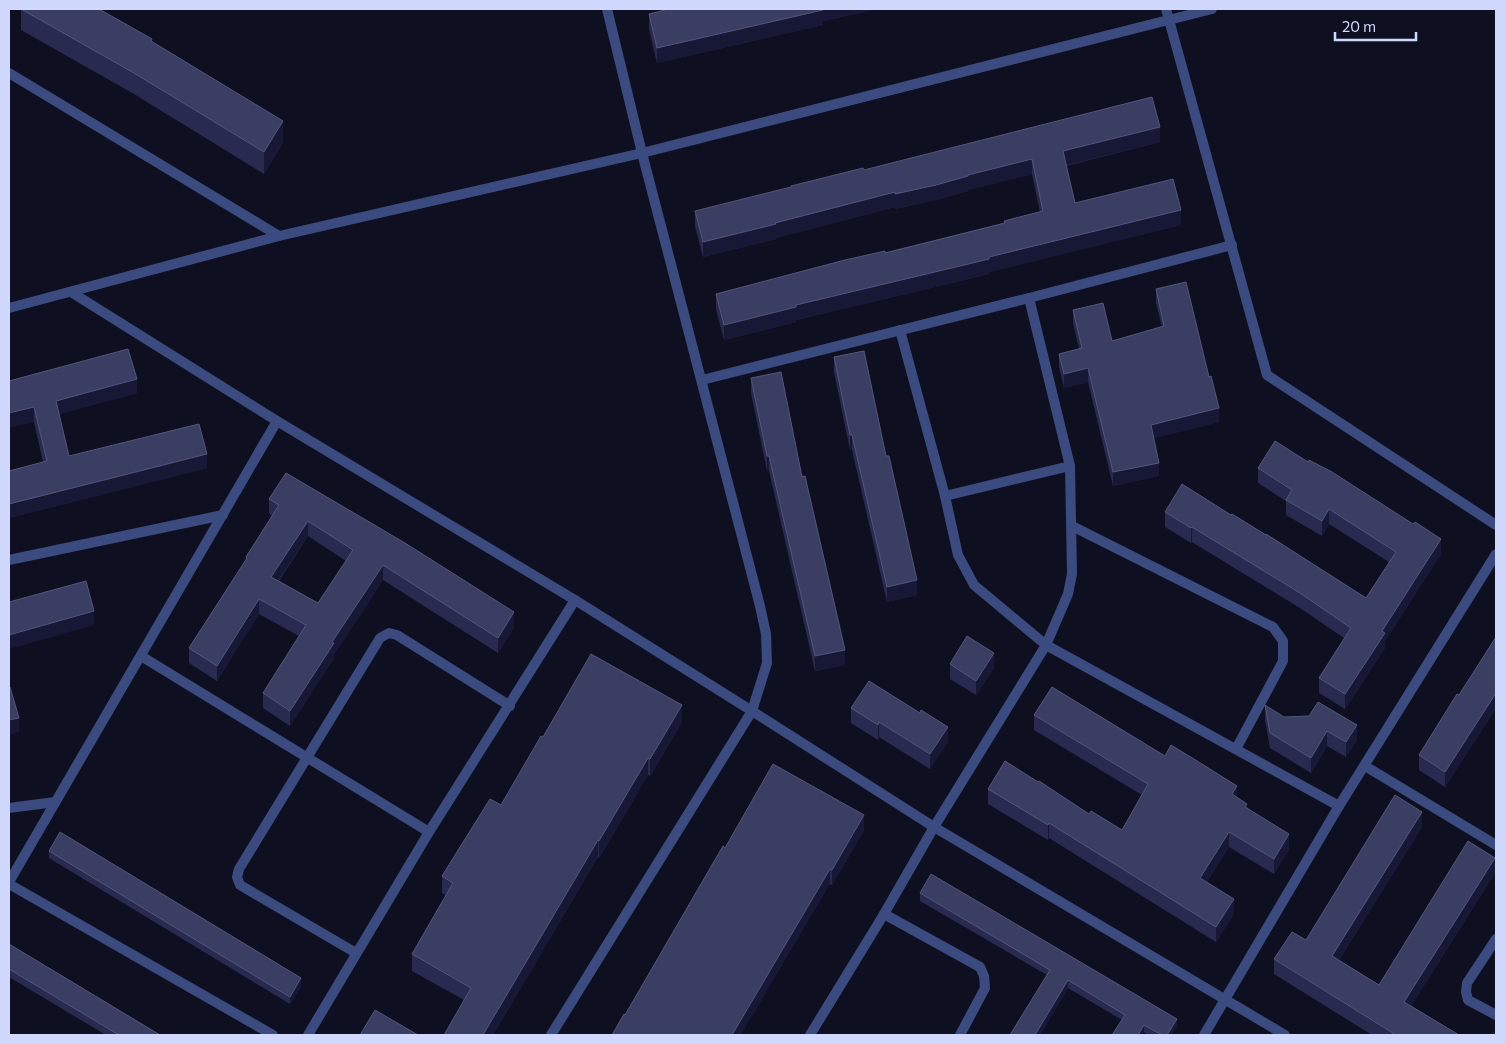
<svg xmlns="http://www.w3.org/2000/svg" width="1505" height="1044" viewBox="0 0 1505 1044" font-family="Commissioner,sans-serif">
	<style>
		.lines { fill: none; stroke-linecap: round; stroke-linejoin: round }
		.street { stroke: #3b4b7f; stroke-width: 10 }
		.wall { fill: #282b4f; fill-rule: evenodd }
		.shaded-wall { fill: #161835 }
		.building { fill: #3a3e62; stroke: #52567a; fill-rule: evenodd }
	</style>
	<rect width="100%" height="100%" fill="#0e1022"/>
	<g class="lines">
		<g class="street">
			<polyline points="1166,9 1267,375 1496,525"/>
			<polyline points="9,73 279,236"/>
			<polyline points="71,292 277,421 575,600 752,711 934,827 1285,1035"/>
			<polyline points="9,308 279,236 642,153 1212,9"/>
			<polyline points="900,330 945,496 958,555 974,585 1046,645 1339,806"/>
			<polyline points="702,380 1029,298 1232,245"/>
			<polyline points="945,496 1070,466"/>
			<polyline points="1072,526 1273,627 1283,641 1283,661 1236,749"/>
			<polyline points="9,560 223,515"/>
			<polyline points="141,656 429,832"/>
			<polyline points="1365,766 1496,845"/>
			<polyline points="9,808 55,802"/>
			<polyline points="9,882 277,421"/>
			<polyline points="9,884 273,1035"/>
			<polyline points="884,914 980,967 984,976 985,988 960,1035"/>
			<polyline points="1496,939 1467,983 1466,992 1468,1000 1496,1015"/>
			<polyline points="356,953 240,885 237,877 239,869 380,638 389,633 397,635 510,706"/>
			<polyline points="308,1035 429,832 575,600"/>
			<polyline points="551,1035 752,711 767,663 766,634 760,606 642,153 607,9"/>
			<polyline points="810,1035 884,914 934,827 1046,645 1068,594 1072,574 1070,466 1029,298"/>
			<polyline points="1204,1035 1339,806 1496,554"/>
		</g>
	</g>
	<g class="wall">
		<polygon points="21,9 152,42 283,143 264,174 134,94 21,30"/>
		<polygon points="669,9 876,9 823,21 823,25 657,63 649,29 649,14"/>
		<polygon points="1160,142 1066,166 1075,203 1181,225 989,272 989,274 956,282 796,320 796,322 724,340 716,309 716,294 1004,223 1040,212 1032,174 968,190 968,191 936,200 895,209 895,207 776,238 776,239 703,257 695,226 695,211 864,170"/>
		<polygon points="1156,289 1219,422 1153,438 1159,476 1113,486 1088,382 1064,388 1059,367 1059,354 1079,349 1073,323 1073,310 1112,341 1162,327 1156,303"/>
		<polygon points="834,357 886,456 917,595 887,602 852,450 850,450 834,372"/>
		<polygon points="751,378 802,477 845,665 815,671 769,471 767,471 751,393"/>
		<polygon points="9,381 137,393 59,414 69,456 207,468 9,518 9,471 43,462 34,422"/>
		<polygon points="1258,468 1441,554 1385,641 1385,648 1345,709 1319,693 1319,678 1344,638 1300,608 1192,542 1191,543 1165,527 1165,512 1231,515 1366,598 1389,562 1329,524 1322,536 1286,515 1286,501 1258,483"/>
		<path d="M269 499 514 627 498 653 383 580 334 654V658L290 726 263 708V693L299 636 259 614 217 681 189 663V648L246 561V557L272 516 269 513ZM308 536 346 561 318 603 279 581Z"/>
		<polygon points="1496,637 1496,708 1445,787 1419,770 1419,755 1459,695"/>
		<polygon points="950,664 994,668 976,695 950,679"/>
		<polygon points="1265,705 1284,717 1357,740 1346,757 1327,746 1311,773 1270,748 1265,720"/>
		<polygon points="851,708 948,742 930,769 879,737 878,740 851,723"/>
		<polygon points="1034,715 1165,756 1237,797 1289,849 1274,874 1229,847 1207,882 1234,914 1216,942 1049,838 1048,840 988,804 988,789 1089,814 1122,830 1142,795 1034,730"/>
		<polygon points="682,722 650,776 648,775 599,858 598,857 493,1035 444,1035 464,1000 412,971 412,954 446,895 442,893 442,876 501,805 543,737"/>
		<polygon points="1422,827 1339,960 1379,985 1495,873 1411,1006 1459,1035 1372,1035 1274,974 1274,959 1306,940"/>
		<polygon points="864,830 832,885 830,884 612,1035 625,1015 725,848"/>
		<polygon points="49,851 301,986 290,1004 49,858"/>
		<polygon points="920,893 1177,1026 1171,1035 1149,1035 1122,1020 1068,988 1040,1035 1010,1035 1047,975 920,901"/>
		<polygon points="9,944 160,1035 106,1035 9,977"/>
	</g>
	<g class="shaded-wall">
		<polygon points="822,9 876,9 823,21 823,25 657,63 657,48"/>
		<polygon points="283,121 283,143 264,174 264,152"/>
		<polygon points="1160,127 1160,142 1063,166 1063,151"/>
		<polygon points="1032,159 1032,174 968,190 968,191 936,200 895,209 895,194 968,175"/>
		<polygon points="895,192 895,207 776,238 776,239 703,257 703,242"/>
		<polygon points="1181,210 1181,225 989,272 989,274 956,282 796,320 796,322 724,340 724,325 796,305"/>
		<polygon points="1088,368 1088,382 1064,388 1064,374"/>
		<polygon points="137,379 137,393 56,415 56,401"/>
		<polygon points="34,407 34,422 9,428 9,413"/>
		<polygon points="1219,408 1219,422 1151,439 1151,425"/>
		<rect x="850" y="435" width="2" height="15"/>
		<polygon points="207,454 207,468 9,518 9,504"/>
		<rect x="767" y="456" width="2" height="15"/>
		<polygon points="1159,463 1159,476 1113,486 1113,472"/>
		<polygon points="1329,509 1329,524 1322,536 1322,521"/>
		<polygon points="308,521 308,536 271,591 271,577"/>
		<polygon points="1192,527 1192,542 1191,543 1191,528"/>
		<polygon points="1441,539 1441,554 1385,641 1385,648 1345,709 1345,694 1382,631"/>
		<polygon points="383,565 383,580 334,654 334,658 290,726 290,711 332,642"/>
		<polygon points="917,580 917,595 887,602 887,587"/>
		<polygon points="259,599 259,614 217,681 217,666"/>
		<polygon points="94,611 94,625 9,649 9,635"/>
		<polygon points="514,612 514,627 498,653 498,638"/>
		<polygon points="845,650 845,665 815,671 815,656"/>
		<polygon points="994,653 994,668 976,695 976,681"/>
		<polygon points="1496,693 1496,708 1445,787 1445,772"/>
		<polygon points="682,705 682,722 650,776 650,759"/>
		<polygon points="19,718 19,732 9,735 9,720"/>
		<polygon points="879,722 879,737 878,740 878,725"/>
		<polygon points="1357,725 1357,740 1346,757 1346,742"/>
		<polygon points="948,727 948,742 930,769 930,754"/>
		<polygon points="1327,731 1327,746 1311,773 1311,758"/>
		<polygon points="648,758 648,775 599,858 599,841"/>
		<polygon points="1237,786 1237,801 1232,794"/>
		<polygon points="1422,812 1422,827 1332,971 1332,956"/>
		<polygon points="864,815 864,830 832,885 832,870"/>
		<polygon points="1049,823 1049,838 1048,840 1048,825"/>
		<polygon points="1229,832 1229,847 1200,893 1200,878"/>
		<polygon points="1289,834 1289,849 1274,874 1274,859"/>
		<polygon points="598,840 598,857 493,1035 483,1035"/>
		<polygon points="1495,858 1495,873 1404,1017 1404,1002"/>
		<polygon points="830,869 830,884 741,1035 732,1035"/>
		<polygon points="1234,899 1234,914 1216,942 1216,927"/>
		<polygon points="301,978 301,986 290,1004 290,997"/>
		<polygon points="1068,980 1068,988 1040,1035 1035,1035"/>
		<polygon points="1177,1019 1177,1026 1171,1035 1167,1035"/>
		<polygon points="1144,1025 1144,1032 1143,1035 1138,1035"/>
	</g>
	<g class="building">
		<polygon points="21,9 99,9 152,39 151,41 283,121 264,152 134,73"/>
		<polygon points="669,9 822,9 823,10 657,48 649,14"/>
		<polygon points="1152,97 1160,127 1063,151 1075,203 1173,179 1181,210 989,257 989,259 956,267 796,305 796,307 724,325 716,294 845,260 885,251 885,253 1005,223 1004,221 1043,211 1032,159 968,175 968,176 936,185 895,194 895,192 775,223 776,224 703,242 695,211 791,187 791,186 863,168 864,170"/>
		<polygon points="1186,282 1209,377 1211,376 1219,408 1151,425 1159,463 1113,472 1088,368 1064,374 1059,354 1082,348 1073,310 1103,303 1112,341 1164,326 1156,289"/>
		<polygon points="128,349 137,379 56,401 69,456 199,424 207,454 9,504 9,471 47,461 34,407 9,413 9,381"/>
		<polygon points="864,351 886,456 889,456 917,580 887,587 852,435 850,435 834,357"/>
		<polygon points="781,372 802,477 805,476 845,650 815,656 769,456 767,456 751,378"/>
		<polygon points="1275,441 1308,462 1309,460 1332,472 1413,524 1415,522 1441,539 1382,631 1385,633 1345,694 1319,678 1351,628 1300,593 1192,527 1191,528 1165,512 1182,484 1231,515 1232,514 1266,535 1266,534 1366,598 1396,552 1329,509 1322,521 1286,500 1292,490 1258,468"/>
		<path d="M286 473 405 543 514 612 498 638 383 565 332 642 334 643 290 711 263 693 306 625 259 599 217 666 189 648 247 558 246 557 279 505 269 499ZM308 521 353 550 318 603 271 577Z"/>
		<polygon points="86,581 94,611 9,635 9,602"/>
		<polygon points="967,636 994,653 976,681 950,664"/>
		<polygon points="1496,637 1496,693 1445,772 1419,755 1457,694 1459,695"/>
		<polygon points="591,654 682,705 650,759 648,758 599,841 598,840 483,1035 444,1035 471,988 412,954 453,883 442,876 490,799 501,805 541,736 543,737"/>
		<polygon points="869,681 920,713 921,710 948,727 930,754 879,722 878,725 851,708"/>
		<polygon points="10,687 19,718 9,720 9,688"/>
		<polygon points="1052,687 1165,756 1171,745 1202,764 1237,786 1232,794 1247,804 1245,807 1289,834 1274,859 1229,832 1200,878 1234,899 1216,927 1049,823 1048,825 988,789 1005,761 1038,782 1039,781 1089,814 1091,811 1122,830 1148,784 1034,715"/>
		<polygon points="1318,702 1357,725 1346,742 1327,731 1311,758 1270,733 1265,705 1284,717 1309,716"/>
		<polygon points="773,764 864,815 832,870 830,869 732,1035 612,1035 624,1014 625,1015 723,846 725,848"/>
		<polygon points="1395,795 1422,812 1332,956 1379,985 1468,841 1495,858 1404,1002 1459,1035 1396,1035 1274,959 1292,932 1306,940"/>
		<polygon points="60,832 301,978 290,997 49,851"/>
		<polygon points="931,874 1177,1019 1167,1035 1162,1035 1144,1025 1138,1035 1112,1035 1125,1015 1068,980 1035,1035 1010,1035 1050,970 920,893"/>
		<polygon points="9,944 160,1035 119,1035 9,969"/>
		<polygon points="375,1010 418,1035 360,1035"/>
	</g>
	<rect width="1505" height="1044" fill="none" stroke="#d1d8fd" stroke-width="20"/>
	<path d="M1335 32v8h81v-8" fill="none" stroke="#d1d8fd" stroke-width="2.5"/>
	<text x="1342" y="32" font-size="15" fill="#d1d8fd" stroke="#0e1022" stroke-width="4" paint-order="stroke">20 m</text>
</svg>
